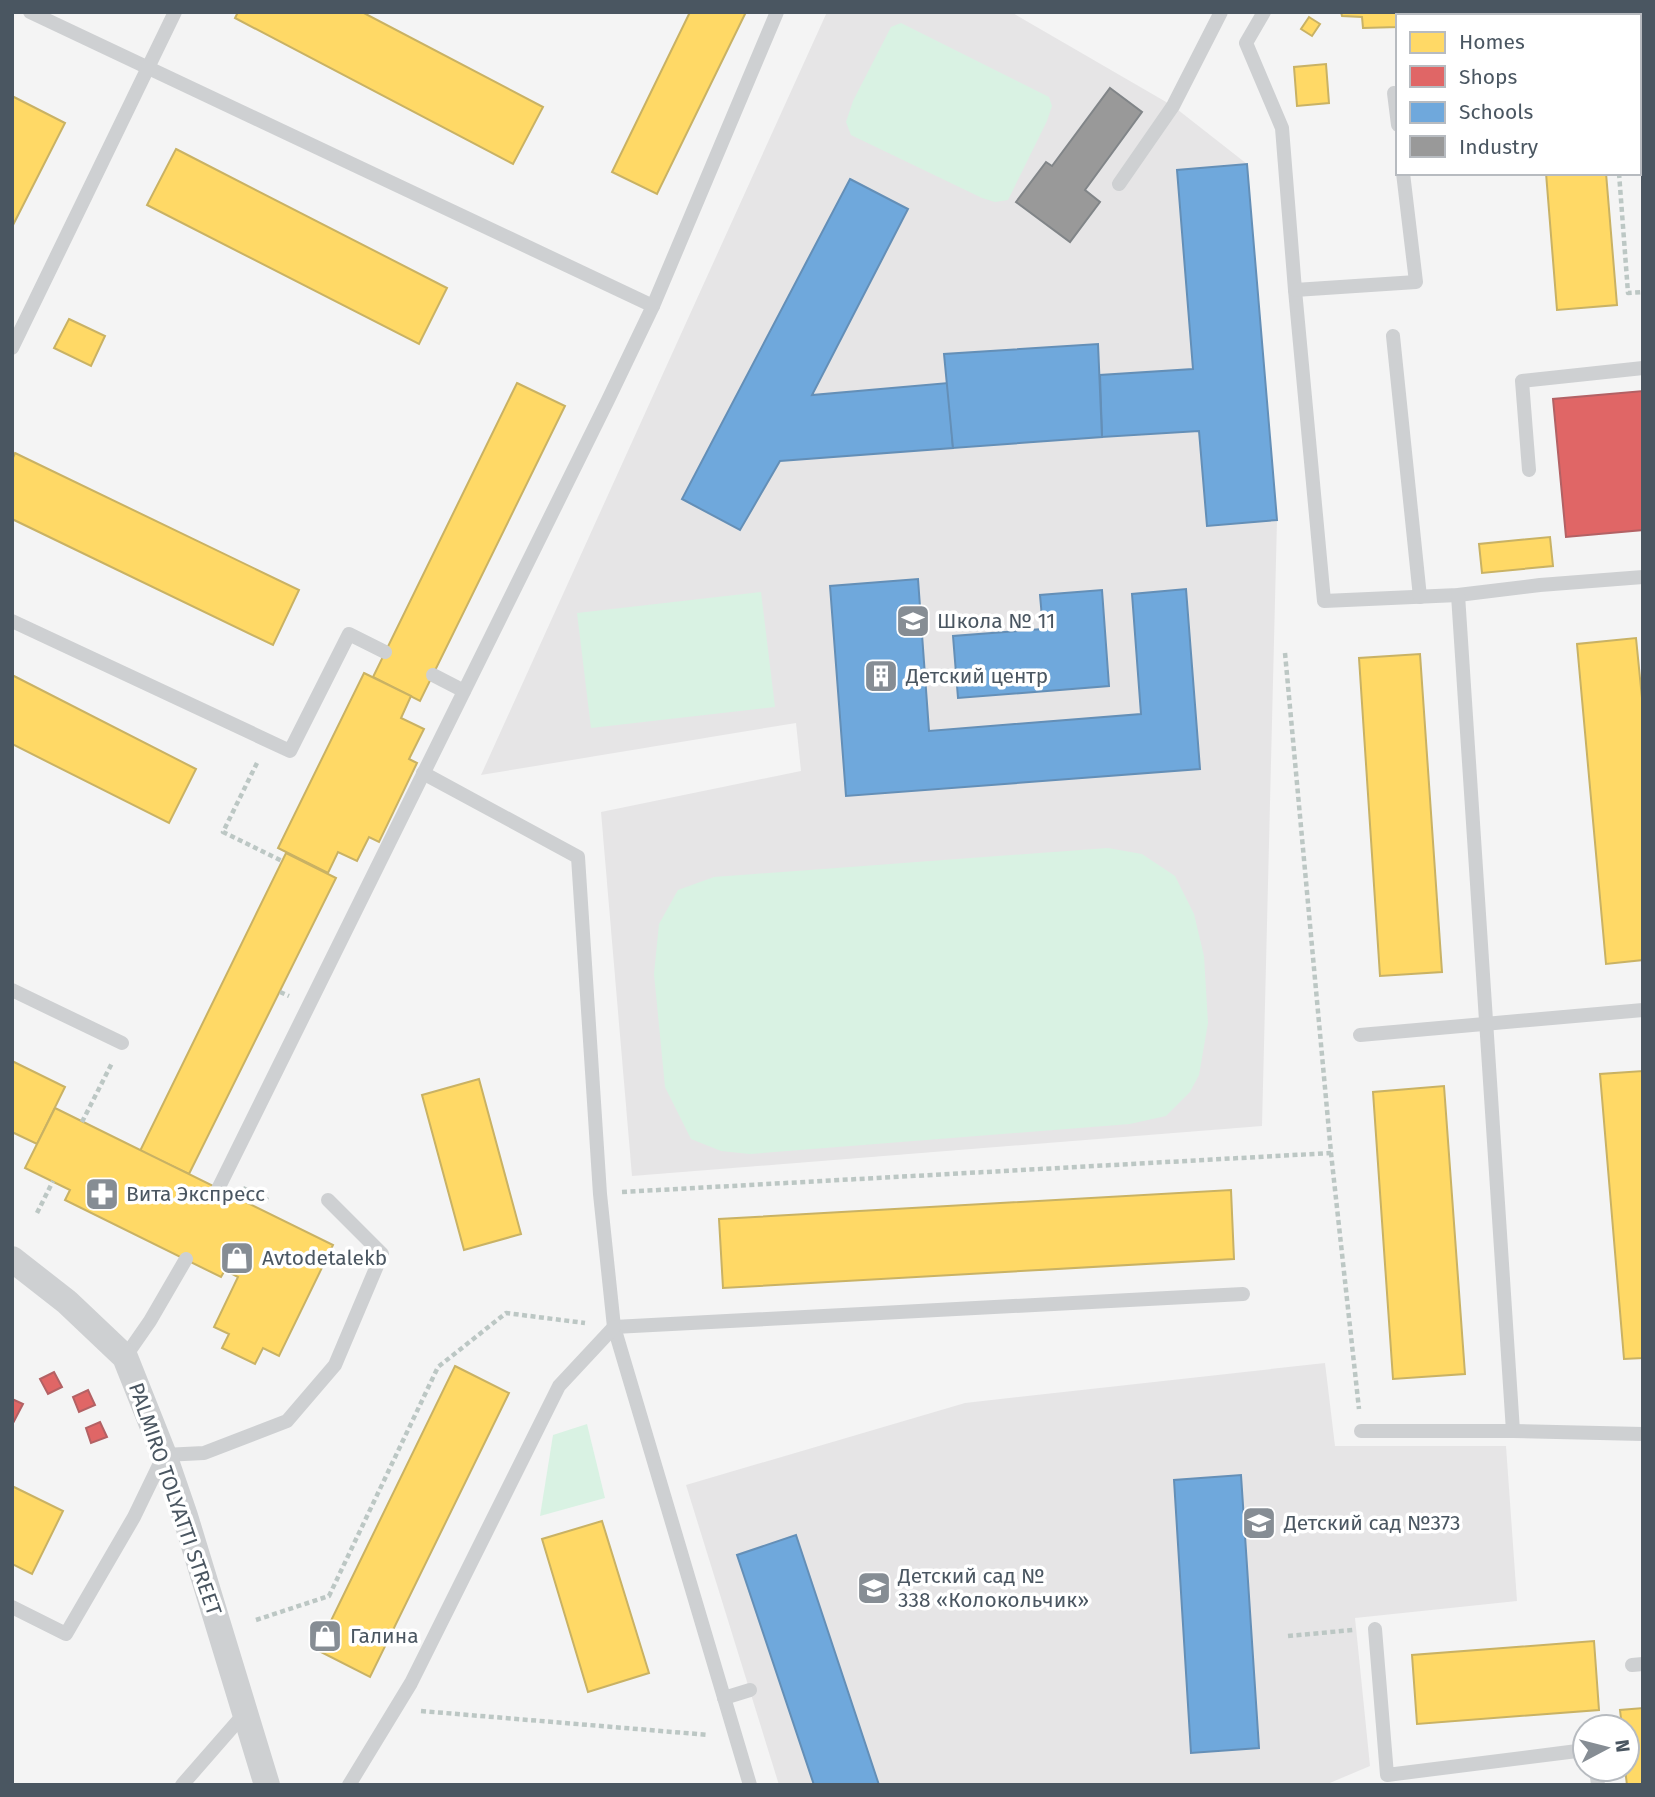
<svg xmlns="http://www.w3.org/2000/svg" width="1655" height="1797" viewBox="0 0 1655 1797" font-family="'Fira Sans',sans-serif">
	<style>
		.education { fill: #e6e5e6 }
		.green { fill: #d9f2e3 }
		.homes { fill: #ffd966; stroke: #c9b264; stroke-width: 2 }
		.shops { fill: #e06666; stroke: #b36164; stroke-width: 2 }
		.schools { fill: #6fa8dc; stroke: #648fb7; stroke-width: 2 }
		.industry { fill: #999; stroke: #818588; stroke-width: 2 }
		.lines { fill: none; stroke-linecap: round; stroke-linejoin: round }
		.path { stroke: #bcc7c4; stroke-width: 4.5; stroke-dasharray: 5 3.5; stroke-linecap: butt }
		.lane { stroke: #ced0d2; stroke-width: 14 }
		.street { stroke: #ced0d2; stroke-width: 26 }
		.labels { text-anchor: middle; stroke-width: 7; stroke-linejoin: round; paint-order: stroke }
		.poi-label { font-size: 21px; fill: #4a5661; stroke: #fff; text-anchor: start }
		.street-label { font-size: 21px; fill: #4a5661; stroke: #fff }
	</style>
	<rect width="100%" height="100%" fill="#f4f4f4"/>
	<g class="education">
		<polygon points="827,12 1011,12 1173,106 1247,164 1277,520 1262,1126 632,1176 601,812 801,771 796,723 481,775"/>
		<polygon points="1325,1363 1335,1446 1506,1446 1517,1601 1355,1618 1370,1766 1325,1785 779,1785 686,1485 965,1403"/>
	</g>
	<g class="green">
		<polygon points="901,23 1049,97 1052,106 1047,121 1008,200 995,202 982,198 851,135 846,122 853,101 891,27"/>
		<polygon points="761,592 775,707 591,728 577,613"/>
		<polygon points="1108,848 1142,854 1175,876 1194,914 1204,956 1208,1023 1199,1075 1190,1092 1166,1116 1130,1124 750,1154 721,1151 691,1139 665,1087 654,974 659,924 678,890 714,877"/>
		<polygon points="587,1424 605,1498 540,1516 553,1435"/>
	</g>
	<g class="homes">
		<polygon points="238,12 362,12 543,107 513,164 235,18"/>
		<polygon points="690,12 746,12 657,194 612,172"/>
		<polygon points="1341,12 1452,12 1449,15 1398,16 1398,27 1363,28 1362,17 1342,16"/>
		<rect x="1534" y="12" width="60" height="4"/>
		<polygon points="1309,17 1320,24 1312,36 1301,29"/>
		<polygon points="1326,64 1329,103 1297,106 1294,67"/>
		<polygon points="12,96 65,123 12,227"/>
		<polygon points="176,149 447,288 419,344 147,205"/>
		<polygon points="1546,173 1606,173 1617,305 1557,310"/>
		<polygon points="69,319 105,336 91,366 54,348"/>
		<polygon points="517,383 565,406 420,701 373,677"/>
		<polygon points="15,453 299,590 273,645 12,519 12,460"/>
		<polygon points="1550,537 1553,566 1482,573 1479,544"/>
		<polygon points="1636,638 1643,708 1643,960 1606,964 1577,644"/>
		<polygon points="1420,654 1442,972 1380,976 1359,658"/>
		<polygon points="364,673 411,696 401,718 424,729 409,759 417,763 379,842 369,837 357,861 338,852 328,873 278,848"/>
		<polygon points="12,675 196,769 169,823 12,744"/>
		<polygon points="286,853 336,878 189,1174 140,1151"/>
		<polygon points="12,1061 65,1087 37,1144 12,1132"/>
		<polygon points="1643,1071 1643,1358 1624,1359 1600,1074"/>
		<polygon points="479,1079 521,1234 464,1250 422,1095"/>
		<polygon points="1444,1086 1465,1374 1393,1379 1373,1092"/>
		<polygon points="55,1108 333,1245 279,1356 263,1348 255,1364 222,1348 229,1334 214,1327 238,1277 225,1270 221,1277 65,1200 70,1190 25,1168"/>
		<polygon points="1231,1190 1234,1259 723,1288 719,1219"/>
		<polygon points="455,1366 509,1393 370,1677 317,1650 321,1641 318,1639 323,1629 326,1631"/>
		<polygon points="12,1486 63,1511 32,1574 12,1564"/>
		<polygon points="602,1521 649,1673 588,1692 542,1539"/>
		<polygon points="1594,1641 1599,1710 1417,1724 1412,1655"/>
		<polygon points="1643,1708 1643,1785 1627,1785 1625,1769 1627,1769 1627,1727 1622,1727 1620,1710"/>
	</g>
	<g class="shops">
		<polygon points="1643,391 1643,530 1566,537 1553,399"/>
		<polygon points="54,1372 62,1387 48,1394 40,1379"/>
		<polygon points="88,1390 95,1405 79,1412 73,1397"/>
		<polygon points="12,1399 23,1404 12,1425"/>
		<polygon points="100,1422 107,1437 91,1443 86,1428"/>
	</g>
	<g class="schools">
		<polygon points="1247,164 1277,520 1207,526 1199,431 1102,437 1100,375 1193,369 1177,170"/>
		<polygon points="850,179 908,209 812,395 948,383 953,448 780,461 740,530 682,499"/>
		<polygon points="1098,344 1102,437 953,448 944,354"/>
		<polygon points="918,579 929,731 1141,714 1132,594 1186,589 1200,769 846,796 830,586"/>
		<polygon points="1102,590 1109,686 958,698 953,636 1043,629 1040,595"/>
		<polygon points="1241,1475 1259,1748 1191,1753 1174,1480"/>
		<polygon points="796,1535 879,1785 814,1785 737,1555"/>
	</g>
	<polygon class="industry" points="1110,88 1142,112 1085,190 1100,202 1070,242 1016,202 1046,162 1052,166"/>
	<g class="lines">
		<g class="path">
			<polyline points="1606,12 1606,16"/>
			<polyline points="1473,16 1475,12"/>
			<polyline points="1619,173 1628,293 1643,292"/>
			<polyline points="1285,653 1331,1153 1359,1409"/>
			<polyline points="257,763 223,832 282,861"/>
			<polyline points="280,992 289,996"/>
			<polyline points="82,1122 112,1063"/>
			<polyline points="243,1188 268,1200"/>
			<polyline points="622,1192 1331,1153"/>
			<polyline points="37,1213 53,1181"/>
			<polyline points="256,1620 329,1596 438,1367 506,1313 585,1323"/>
			<polyline points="1288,1636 1353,1630"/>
			<polyline points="421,1711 709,1735"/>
		</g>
		<g class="lane">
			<polyline points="30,12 653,306"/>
			<polyline points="1264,12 1246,43 1282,128 1295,290 1324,601 1458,595 1540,585 1643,577"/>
			<polyline points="1394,93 1398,125"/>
			<polyline points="1119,184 1173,106 1221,12"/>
			<polyline points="1295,290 1416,282 1403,173"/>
			<polyline points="1393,336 1420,597"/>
			<polyline points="12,348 175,12"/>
			<polyline points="1529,470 1522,381 1643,368"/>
			<polyline points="1458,595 1513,1431"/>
			<polyline points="12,621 290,751 349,634 385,652"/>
			<polyline points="433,675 464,691"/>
			<polyline points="423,773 578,857 600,1194 614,1327 1243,1294"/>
			<polyline points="12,990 122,1043"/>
			<polyline points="1360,1035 1643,1010"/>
			<polyline points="218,1189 608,400 653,306 777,12"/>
			<polyline points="614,1327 750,1785"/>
			<polyline points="125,1357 150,1321 186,1259"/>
			<polyline points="1361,1431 1513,1431 1643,1434"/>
			<polyline points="12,1607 66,1634 134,1517 164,1455 204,1453 287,1421 335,1365 382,1254 328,1200"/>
			<polyline points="1375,1629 1387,1775 1585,1750"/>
			<polyline points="1632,1665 1643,1664"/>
			<polyline points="724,1698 750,1690"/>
			<polyline points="1596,1769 1598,1785"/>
			<polyline points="182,1785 244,1714"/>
			<polyline points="349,1785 411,1683 559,1386 614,1327"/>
		</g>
		<polyline class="street" points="12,1259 67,1302 125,1357 164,1455 185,1516 267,1785"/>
	</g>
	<defs>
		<g id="school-square" transform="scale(1.75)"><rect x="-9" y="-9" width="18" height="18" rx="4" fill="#868d94" stroke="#fff"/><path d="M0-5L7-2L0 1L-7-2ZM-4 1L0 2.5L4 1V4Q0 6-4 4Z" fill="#fff"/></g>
		<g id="building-square" transform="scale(1.75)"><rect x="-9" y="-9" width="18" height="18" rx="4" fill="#868d94" stroke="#fff"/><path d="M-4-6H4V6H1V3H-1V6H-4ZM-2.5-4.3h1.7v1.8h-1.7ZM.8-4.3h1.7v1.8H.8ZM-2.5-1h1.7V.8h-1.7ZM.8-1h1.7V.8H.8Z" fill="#fff"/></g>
		<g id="pharmacy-square" transform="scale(1.75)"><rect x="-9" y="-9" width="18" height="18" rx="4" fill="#868d94" stroke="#fff"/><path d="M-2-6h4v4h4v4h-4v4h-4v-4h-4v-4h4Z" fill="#fff"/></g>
		<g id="shop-square" transform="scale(1.75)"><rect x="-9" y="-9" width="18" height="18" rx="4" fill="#868d94" stroke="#fff"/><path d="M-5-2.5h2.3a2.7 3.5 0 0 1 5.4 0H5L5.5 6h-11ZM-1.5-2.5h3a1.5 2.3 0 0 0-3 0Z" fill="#fff"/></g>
	</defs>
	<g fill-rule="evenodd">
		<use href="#school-square" x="913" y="621"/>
		<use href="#building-square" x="881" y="676"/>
		<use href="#pharmacy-square" x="102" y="1194"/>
		<use href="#shop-square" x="237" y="1258"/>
		<use href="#school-square" x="1259" y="1523"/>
		<use href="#school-square" x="874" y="1588"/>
		<use href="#shop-square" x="325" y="1636"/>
	</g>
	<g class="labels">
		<g class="poi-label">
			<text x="937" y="628">Школа № 11</text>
			<text x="906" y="683">Детский центр</text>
			<text x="126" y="1201">Вита Экспресс</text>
			<text x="262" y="1265">Avtodetalekb</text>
			<text x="1284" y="1530">Детский сад №373</text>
			<text x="898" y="1583">Детский сад №<tspan x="898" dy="24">338 «Колокольчик»</tspan></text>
			<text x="350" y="1643">Галина</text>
		</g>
		<g class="street-label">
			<text transform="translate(175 1499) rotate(71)" y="7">PALMIRO TOLYATTI STREET</text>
		</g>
	</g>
	<rect width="1655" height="1797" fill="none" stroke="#4a5661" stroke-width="28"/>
	<rect x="1396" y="14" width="245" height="161" fill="#ffffff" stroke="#b7bbc0" stroke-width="2"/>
	<rect x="1410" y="32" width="35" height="21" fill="#ffd966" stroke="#b7bbc0" stroke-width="2"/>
	<text x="1459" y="49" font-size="21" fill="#4a5661">Homes</text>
	<rect x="1410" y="66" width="35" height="21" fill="#e06666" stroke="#b7bbc0" stroke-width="2"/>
	<text x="1459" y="84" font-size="21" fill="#4a5661">Shops</text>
	<rect x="1410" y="102" width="35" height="21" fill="#6fa8dc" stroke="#b7bbc0" stroke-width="2"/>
	<text x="1459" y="119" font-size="21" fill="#4a5661">Schools</text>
	<rect x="1410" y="136" width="35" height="21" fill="#999999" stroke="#b7bbc0" stroke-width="2"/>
	<text x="1459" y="154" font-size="21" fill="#4a5661">Industry</text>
	<g transform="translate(1606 1748) rotate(83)"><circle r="33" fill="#ffffff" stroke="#b7bbc0" stroke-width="2"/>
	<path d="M0-5L12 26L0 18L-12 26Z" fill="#868d94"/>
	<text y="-10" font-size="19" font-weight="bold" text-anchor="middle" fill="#4a5661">N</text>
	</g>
</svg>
